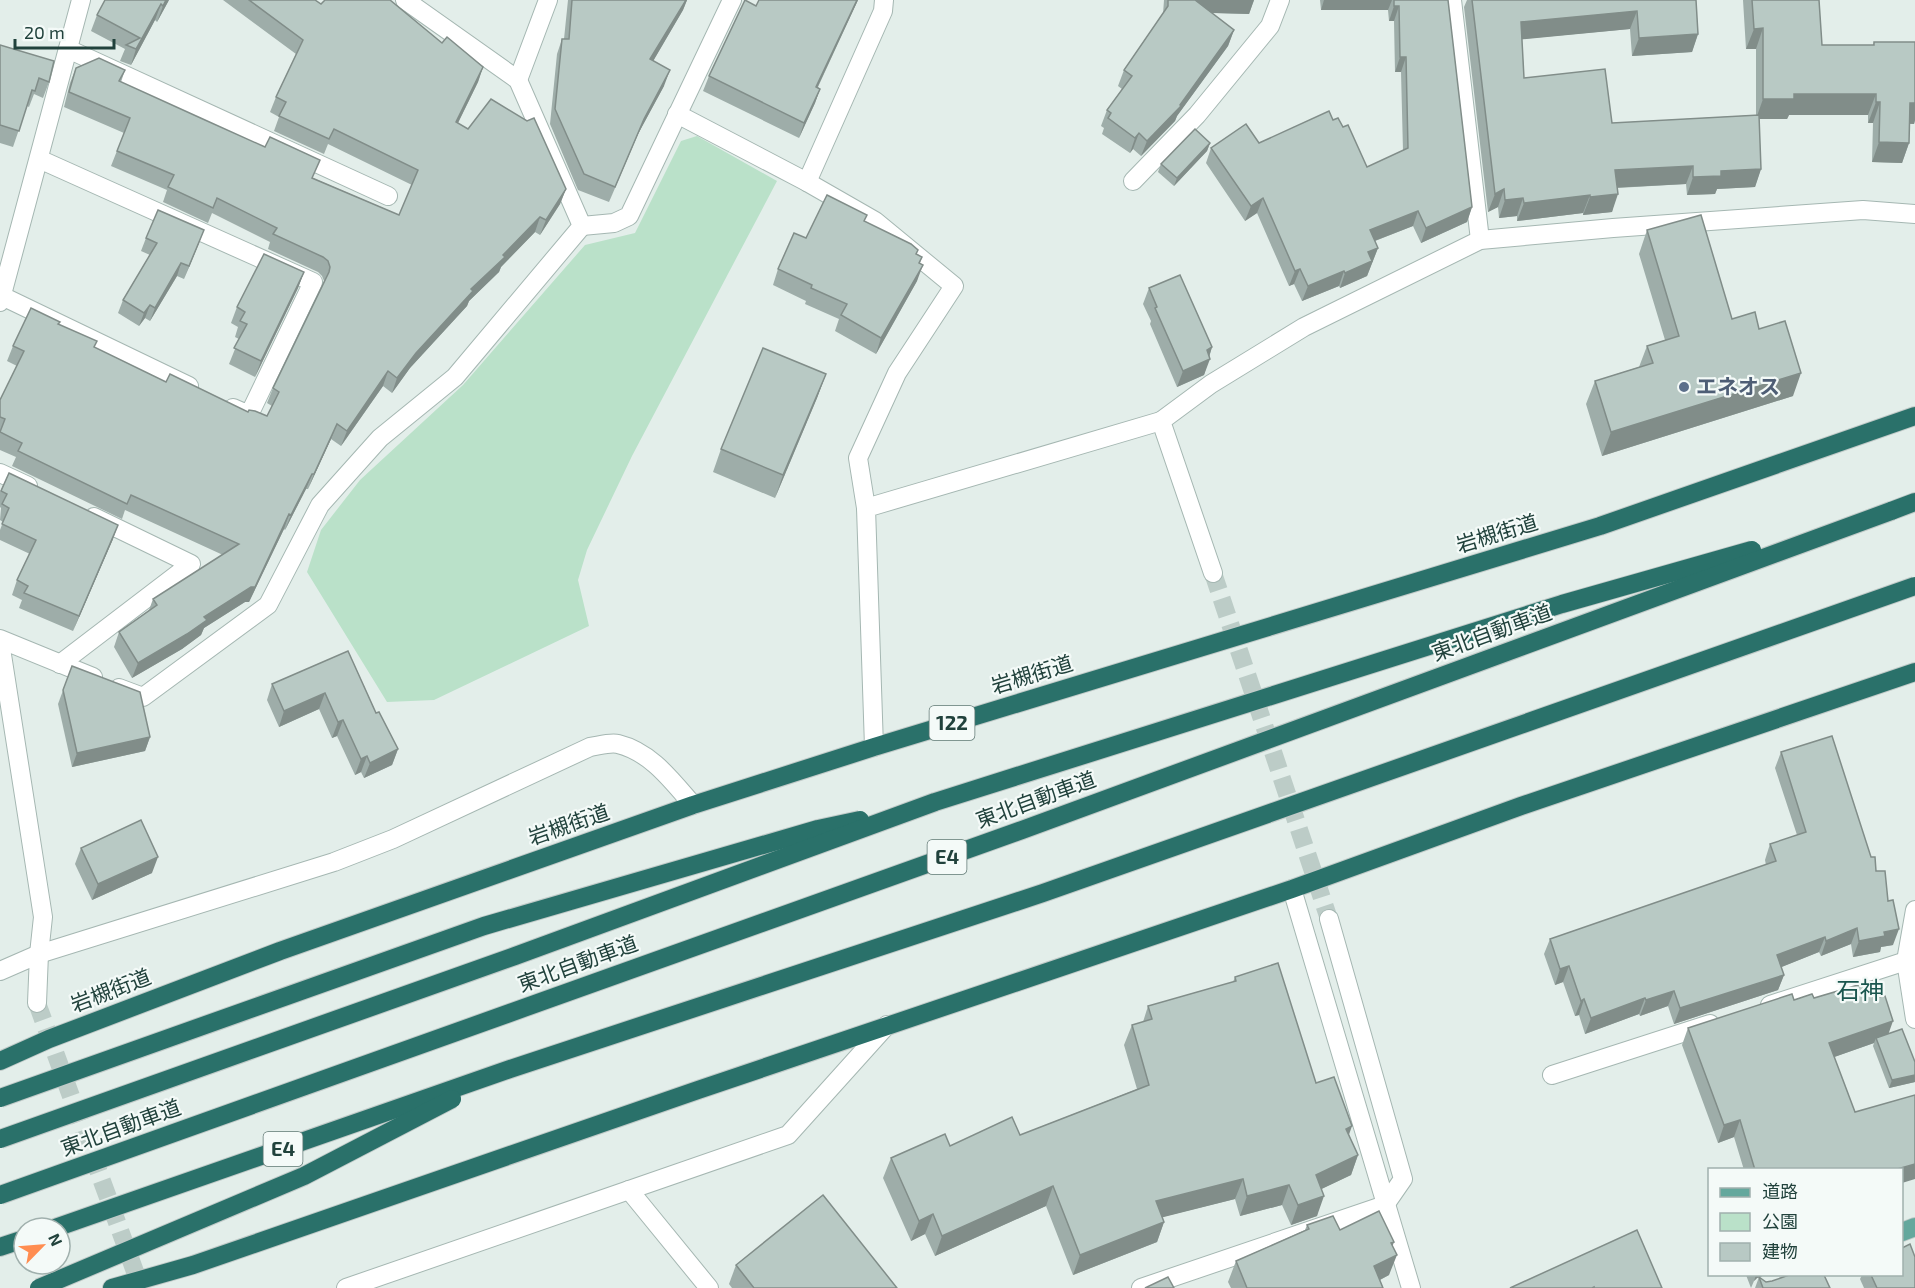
<svg xmlns="http://www.w3.org/2000/svg" width="1915" height="1288" viewBox="0 0 1915 1288" font-family="'Exo 2','Noto Sans JP',sans-serif">
	<style>
		.green { fill: #bae1c9 }
		.lines { fill: none; stroke-linecap: round; stroke-linejoin: round }
		.minor-tunnel { stroke: #bcccc7; stroke-width: 18; stroke-dasharray: 18 9; stroke-linecap: butt }
		.minor-casing { stroke: #a5b7b2; stroke-width: 20 }
		.major-casing { stroke: #c1cac8; stroke-width: 20 }
		.highway-casing { stroke: #c1cac8; stroke-width: 20 }
		.minor { stroke: #fff; stroke-width: 18 }
		.major { stroke: #64a89d; stroke-width: 18 }
		.highway { stroke: #2a716a; stroke-width: 18 }
		.highway-bridge-casing { stroke: #c1cac8; stroke-width: 20; stroke-linecap: butt }
		.highway-bridge { stroke: #2a716a; stroke-width: 18 }
		.wall { fill: #9eada9 }
		.shaded-wall { fill: #818d89 }
		.building { fill: #b8c9c4; stroke: #818d89; stroke-width: 1.5 }
		.service-dot { fill: #5c6f8a; stroke: #f4faf8; stroke-width: 2 }
		.labels { text-anchor: middle; stroke-width: 4.5; stroke-linejoin: round; paint-order: stroke }
		.shield { fill: #f4faf8; stroke: #607974; stroke-width: 1.5 }
		.shield-label { font-size: 20px; font-weight: bold; fill: #21423c }
		.service-label { font-size: 21px; font-weight: bold; fill: #4e5e75; stroke: #f4faf8; text-anchor: start }
		.street-label { font-size: 21px; fill: #21423c; stroke: #f4faf8 }
		.quarter-label { font-size: 24px; fill: #1a564e; stroke: #f4faf8 }
	</style>
	<rect width="100%" height="100%" fill="#e3eeea"/>
	<polygon class="green" points="697,136 777,181 632,456 587,550 578,580 589,626 434,700 387,702 307,572 321,530 360,480 463,385 585,245 635,233 681,141"/>
	<g class="lines">
		<g class="minor-tunnel">
			<polyline points="1213,573 1329,919"/>
			<polyline points="37,1003 141,1288"/>
		</g>
		<g class="minor-casing">
			<g id="minor">
				<polyline points="1452,0 1480,240"/>
				<polyline points="68,49 388,196"/>
				<polyline points="518,80 548,0"/>
				<polyline points="677,114 807,182 875,221 954,286 897,373 858,458 866,508"/>
				<polyline points="39,159 313,282 249,415 233,408"/>
				<polyline points="1133,181 1197,115 1270,26 1280,0"/>
				<polyline points="807,182 883,11 884,0"/>
				<polyline points="582,226 614,223 629,216 732,0"/>
				<polyline points="2,296 189,386"/>
				<polyline points="0,302 81,0"/>
				<polyline points="0,473 28,486"/>
				<polyline points="1213,573 1161,421 1211,384 1304,327 1480,240 1613,228 1863,210 1915,214"/>
				<polyline points="0,639 93,677"/>
				<path d="M0 642 43 917 39 954 334 862 393 839 590 747C598 746 610 742 618 744 651 752 672 781 693 805"/>
				<polyline points="60,664 191,564 94,517"/>
				<polyline points="119,688 143,697 268,605 320,505 380,438 455,377 582,226 518,80 405,0"/>
				<polyline points="874,747 866,508 1161,421"/>
				<polyline points="1292,889 1411,1288"/>
				<polyline points="1915,910 1906,961 1915,1019"/>
				<polyline points="0,971 39,954 37,1003"/>
				<polyline points="1770,1005 1906,961"/>
				<polyline points="1552,1075 1710,1024"/>
				<polyline points="629,1190 709,1288"/>
				<polyline points="346,1288 788,1135 887,1025"/>
				<polyline points="1141,1288 1385,1205 1403,1179 1329,919"/>
			</g>
		</g>
		<g class="major-casing">
			<polyline id="major" points="1902,1232 1915,1227"/>
		</g>
		<g class="highway-casing">
			<g id="highway">
				<polyline points="1891,511 1915,502"/>
				<polyline points="0,1061 49,1039 280,951 693,805 874,747 1600,526 1915,416"/>
				<polyline points="0,1247 24,1239"/>
				<polyline points="112,1288 193,1265 698,1090 1292,889 1521,806 1915,672"/>
			</g>
		</g>
		<use href="#minor" class="minor"/>
		<use href="#major" class="major"/>
		<use href="#highway" class="highway"/>
		<g class="highway-bridge-casing">
			<g id="highway-bridge">
				<polyline points="0,1098 484,926 818,829 860,820"/>
				<polyline points="0,1139 515,956 935,802 1562,604 1752,550"/>
				<polyline points="0,1195 1022,830 1891,511"/>
				<polyline points="55,1228 510,1069 1043,893 1915,586"/>
				<polyline points="39,1288 304,1176 452,1099"/>
			</g>
		</g>
		<use href="#highway-bridge" class="highway-bridge"/>
	</g>
	<g class="wall">
		<polygon points="169,0 157,22 155,20 131,65 120,61 125,49 91,31 97,15"/>
		<polygon points="223,0 315,0 321,4 442,43 483,67 478,82 458,123 566,189 560,204 540,235 535,232 501,267 499,272 469,301 467,306 410,368 392,393 383,386 341,446 331,439 308,489 306,489 285,530 284,529 249,602 245,602 204,628 201,635 182,649 132,678 114,647 119,632 149,610 153,599 223,555 125,510 122,519 12,466 16,457 0,450 0,400 17,366 7,361 13,346 59,324 94,347 166,382 248,412 267,416 272,406 267,403 273,388 324,281 322,276 318,272 268,249 270,242 212,213 208,223 163,202 167,190 111,166 124,133 64,107 70,83 76,68 125,70 121,82 313,178 399,215 412,185 328,144 324,154 274,131 279,117 270,112 276,97 296,54"/>
		<polygon points="568,0 687,0 683,10 653,61 664,86 638,134 609,202 578,190 550,124 557,54 562,39 564,39"/>
		<polygon points="759,0 858,0 818,87 820,89 815,103 799,138 703,91 709,76 756,6"/>
		<polygon points="1164,0 1254,0 1249,14 1211,13 1234,30 1228,46 1177,116 1175,121 1141,156 1133,149 1130,153 1102,134 1104,128 1101,126 1107,110 1122,89 1118,86 1124,70 1163,14"/>
		<polygon points="1320,0 1448,0 1472,207 1467,222 1421,243 1413,226 1375,241 1378,248 1367,276 1340,288 1339,286 1302,301 1294,284 1289,286 1257,213 1245,221 1206,163 1211,148 1259,143 1333,120 1343,127 1367,167 1403,151 1401,72 1395,72 1394,21 1389,21 1388,10 1321,10"/>
		<polygon points="1467,0 1696,0 1698,34 1692,52 1632,56 1630,29 1522,39 1524,78 1612,123 1756,115 1756,49 1746,49 1743,0 1819,0 1822,45 1873,45 1874,42 1915,42 1915,120 1914,124 1909,124 1909,143 1902,163 1872,162 1873,123 1868,123 1868,115 1789,115 1787,119 1759,119 1761,169 1755,187 1717,189 1715,194 1687,195 1686,184 1617,188 1612,212 1583,215 1583,213 1517,221 1517,216 1499,218 1498,207 1488,212 1464,7"/>
		<polygon points="0,45 49,82 43,98 34,94 29,107 27,106 13,147 0,143"/>
		<polygon points="1210,143 1207,151 1174,186 1158,172 1161,164"/>
		<polygon points="865,221 922,257 920,263 917,281 876,354 835,331 839,319 805,304 806,301 773,285 778,269 806,238"/>
		<polygon points="1647,230 1732,319 1759,329 1793,396 1602,456 1586,404 1595,381 1639,367 1647,346 1665,340 1639,254"/>
		<polygon points="146,238 199,243 184,279 177,276 150,321 145,318 139,326 118,313 123,300 150,255 141,251"/>
		<polygon points="304,272 298,288 255,377 229,364 239,339 235,337 238,327 231,323 237,307"/>
		<polygon points="1149,288 1212,347 1204,375 1177,387 1150,324 1151,321 1143,304"/>
		<polygon points="826,374 817,398 775,498 713,472 721,449"/>
		<polygon points="9,473 113,539 73,631 19,608 22,600 12,595 17,580 30,554 0,540 0,530 3,522 0,520 1,508 0,507 0,492"/>
		<polygon points="348,651 376,713 398,749 392,765 364,778 361,772 355,775 337,736 332,738 319,709 279,727 267,700 272,684"/>
		<polygon points="72,666 150,737 145,751 72,767 58,704"/>
		<polygon points="1781,752 1876,871 1888,901 1893,945 1881,947 1880,952 1853,957 1851,944 1821,956 1819,952 1781,967 1784,975 1778,990 1674,1024 1668,1006 1640,1016 1639,1014 1585,1034 1579,1015 1575,1016 1563,982 1555,985 1544,954 1550,939 1766,865 1765,860 1770,844 1797,835 1775,768"/>
		<polygon points="81,848 152,873 92,900 75,864"/>
		<polygon points="1235,977 1316,1083 1349,1135 1358,1155 1351,1175 1321,1189 1317,1216 1291,1225 1282,1205 1240,1216 1235,1199 1162,1217 1164,1222 1157,1242 1073,1275 1046,1206 935,1256 925,1234 911,1241 883,1178 891,1158 950,1146 1020,1135 1137,1089 1124,1045 1132,1025 1143,1022 1148,1006 1233,982"/>
		<polygon points="1814,998 1889,1033 1915,1062 1915,1082 1889,1088 1873,1046 1874,1043 1834,1057 1855,1112 1902,1170 1744,1170 1734,1137 1718,1143 1682,1045 1688,1028 1794,1000"/>
		<polygon points="1307,1225 1340,1230 1393,1246 1389,1275 1380,1280 1383,1288 1231,1288 1228,1282 1236,1261 1305,1230"/>
		<polygon points="736,1265 897,1288 732,1288 729,1284"/>
		<polygon points="1746,1275 1765,1275 1757,1278 1754,1281 1751,1288"/>
		<polygon points="1862,1275 1902,1275 1915,1288 1864,1288 1860,1279"/>
		<polygon points="1759,1277 1766,1282 1772,1281 1830,1288 1755,1288"/>
	</g>
	<g class="shaded-wall">
		<polygon points="166,0 169,0 157,22 163,6"/>
		<polygon points="686,0 687,0 683,10 645,75 650,59"/>
		<polygon points="857,0 858,0 811,101 816,87"/>
		<polygon points="1188,0 1254,0 1249,14 1184,12"/>
		<polygon points="1324,0 1392,0 1388,10 1321,10"/>
		<polygon points="161,4 155,20 131,65 136,49"/>
		<polygon points="1394,6 1399,6 1394,21 1389,21"/>
		<polygon points="1637,11 1630,29 1515,40 1521,22"/>
		<polygon points="1763,28 1756,49 1746,49 1754,29"/>
		<polygon points="1234,30 1228,46 1177,116 1175,121 1141,156 1147,141 1180,105"/>
		<polygon points="1698,34 1692,52 1632,56 1639,38"/>
		<polygon points="1400,57 1406,57 1401,72 1395,72"/>
		<polygon points="483,67 478,82 451,137 456,122"/>
		<polygon points="670,70 664,86 638,134 609,202 644,119"/>
		<polygon points="820,89 815,103 799,138 804,123"/>
		<polygon points="1794,94 1876,94 1868,115 1789,115 1787,119 1756,119 1763,99"/>
		<polygon points="1876,102 1880,102 1873,123 1868,123"/>
		<polygon points="1910,103 1915,103 1915,120 1914,124 1902,123"/>
		<polygon points="1139,133 1133,149 1130,153 1135,138"/>
		<polygon points="1879,142 1909,143 1902,163 1872,162"/>
		<polygon points="1210,143 1207,151 1174,186 1177,178"/>
		<polygon points="1693,166 1686,184 1609,188 1615,170"/>
		<polygon points="1761,169 1755,187 1717,189 1715,194 1687,195 1693,177 1721,171"/>
		<polygon points="566,189 560,204 540,235 546,220"/>
		<polygon points="1504,189 1498,207 1488,212 1495,194"/>
		<polygon points="1618,194 1612,212 1583,215 1590,197"/>
		<polygon points="1590,195 1583,213 1517,221 1524,203"/>
		<polygon points="1263,198 1257,213 1245,221 1251,206"/>
		<polygon points="1523,198 1517,216 1499,218 1505,200"/>
		<polygon points="1472,207 1467,222 1421,243 1426,228"/>
		<polygon points="1418,211 1413,226 1364,245 1370,230"/>
		<polygon points="540,217 535,232 501,267 499,272 469,301 467,306 410,368 392,393 397,378 416,353 471,289"/>
		<polygon points="204,230 199,243 184,279 189,266"/>
		<polygon points="1378,248 1367,276 1340,288 1345,273 1368,252"/>
		<polygon points="181,263 177,276 150,321 155,308"/>
		<polygon points="923,265 917,281 876,354 881,338"/>
		<polygon points="1300,269 1294,284 1289,286 1295,271"/>
		<polygon points="1344,271 1339,286 1302,301 1308,286"/>
		<polygon points="304,272 298,288 255,377 261,361"/>
		<polygon points="150,305 145,318 139,326 144,313"/>
		<polygon points="1212,347 1208,360 1210,359 1204,375 1177,387 1183,371 1207,350"/>
		<polygon points="388,371 383,386 341,446 347,431"/>
		<polygon points="1801,373 1793,396 1602,456 1611,432"/>
		<polygon points="826,374 817,398 775,498 783,475"/>
		<polygon points="337,424 331,439 308,489 314,474"/>
		<polygon points="312,474 306,489 285,530 291,515"/>
		<polygon points="289,514 284,529 249,602 245,602 204,628 201,635 182,649 132,678 138,663 204,617"/>
		<polygon points="118,525 113,539 73,631 79,616"/>
		<polygon points="325,693 319,709 279,727 284,711"/>
		<polygon points="343,720 337,736 332,738 338,722"/>
		<polygon points="150,737 145,751 72,767 77,753"/>
		<polygon points="398,749 392,765 364,778 370,763"/>
		<polygon points="367,756 361,772 355,775 361,759"/>
		<polygon points="158,857 152,873 92,900 98,884"/>
		<polygon points="1857,928 1851,944 1821,956 1826,941"/>
		<polygon points="1899,929 1893,945 1881,947 1880,952 1853,957 1859,941 1884,932"/>
		<polygon points="1825,937 1819,952 1772,971 1777,955"/>
		<polygon points="1569,966 1563,982 1555,985 1560,969"/>
		<polygon points="1784,975 1778,990 1674,1024 1680,1008"/>
		<polygon points="1674,991 1668,1006 1640,1016 1646,1000"/>
		<polygon points="1645,998 1639,1014 1585,1034 1591,1018"/>
		<polygon points="1584,999 1579,1015 1575,1016 1581,1001"/>
		<polygon points="1893,1021 1887,1038 1876,1038 1874,1043 1823,1061 1829,1043"/>
		<polygon points="1915,1075 1915,1082 1889,1088 1892,1080"/>
		<polygon points="1740,1120 1734,1137 1718,1143 1724,1125"/>
		<polygon points="1352,1126 1345,1146 1346,1129"/>
		<polygon points="1358,1155 1351,1175 1309,1195 1316,1175"/>
		<polygon points="1915,1164 1915,1179 1902,1183 1902,1170 1894,1170"/>
		<polygon points="1243,1179 1235,1199 1148,1221 1156,1201"/>
		<polygon points="1289,1185 1282,1205 1240,1216 1247,1196"/>
		<polygon points="1053,1186 1046,1206 935,1256 942,1236"/>
		<polygon points="1324,1196 1317,1216 1291,1225 1298,1205"/>
		<polygon points="933,1214 925,1234 911,1241 919,1221"/>
		<polygon points="1164,1222 1157,1242 1073,1275 1080,1255"/>
		<polygon points="1394,1242 1388,1259 1397,1255 1389,1275 1366,1287 1374,1266 1391,1243"/>
		<polygon points="1756,1275 1765,1275 1757,1278 1754,1281"/>
	</g>
	<g class="building">
		<polygon points="105,0 166,0 163,6 161,4 136,49 126,45 140,38 97,15"/>
		<polygon points="249,0 315,0 321,4 325,0 390,0 442,43 447,37 483,67 456,122 468,129 491,99 527,121 534,118 566,189 546,220 540,217 503,255 505,257 471,289 473,291 416,353 397,378 388,371 347,431 337,424 314,474 312,474 291,515 289,514 255,587 251,587 204,617 207,620 187,634 138,663 119,632 157,605 153,599 239,544 131,495 127,504 18,451 22,443 0,432 5,419 0,417 0,400 24,351 13,346 31,308 60,322 58,324 97,341 94,347 166,382 170,374 248,412 249,410 255,411 267,416 279,392 273,388 329,272 330,267 328,261 323,257 273,234 277,228 217,198 213,208 168,187 174,175 117,151 130,118 69,92 76,68 99,58 125,70 119,81 205,120 265,147 270,137 320,160 312,178 399,215 418,170 334,129 329,139 279,116 286,102 276,97 303,40"/>
		<polygon points="572,0 686,0 650,59 670,70 644,119 615,187 584,174 555,109 562,39 569,39"/>
		<polygon points="745,0 756,6 759,0 857,0 816,87 820,89 804,123 709,76"/>
		<polygon points="1168,0 1195,0 1234,30 1180,105 1181,106 1147,141 1139,133 1135,138 1108,118 1111,113 1107,110 1132,76 1124,70 1168,6"/>
		<polygon points="1394,0 1448,0 1472,207 1426,228 1418,211 1370,230 1378,248 1368,252 1372,261 1345,273 1344,271 1308,286 1300,269 1295,271 1263,198 1251,206 1211,148 1246,124 1259,143 1329,111 1333,120 1338,118 1343,127 1348,125 1367,167 1408,148 1406,57 1400,57 1399,6 1394,6"/>
		<polygon points="1472,0 1696,0 1698,34 1639,38 1637,11 1521,22 1524,78 1605,69 1612,123 1759,115 1761,169 1721,171 1721,176 1693,177 1693,166 1615,170 1618,194 1590,197 1590,195 1524,203 1523,198 1505,200 1504,189 1495,194"/>
		<polygon points="1752,0 1819,0 1822,45 1874,45 1874,42 1915,42 1915,103 1910,103 1909,143 1879,142 1880,102 1876,102 1876,94 1794,94 1794,99 1763,99 1763,28 1754,29"/>
		<polygon points="0,45 54,61 49,82 39,78 35,91 32,90 19,131 0,125"/>
		<polygon points="1195,129 1210,143 1177,178 1161,164"/>
		<polygon points="827,195 867,215 864,221 911,244 918,250 916,254 922,257 919,263 923,265 881,338 841,315 847,304 811,288 812,285 778,269 794,233 806,238"/>
		<polygon points="158,210 204,230 189,266 181,263 155,308 150,305 144,313 123,300 157,243 146,238"/>
		<polygon points="1701,215 1732,319 1755,312 1759,329 1785,321 1801,373 1611,432 1595,381 1653,363 1647,346 1679,336 1647,230"/>
		<polygon points="264,254 304,272 261,361 234,348 247,324 240,321 245,312 237,307"/>
		<polygon points="1180,275 1212,347 1207,350 1210,359 1183,371 1155,308 1157,307 1149,288"/>
		<polygon points="763,348 826,374 783,475 721,449"/>
		<polygon points="9,473 118,525 79,616 24,593 28,586 17,580 36,540 2,524 9,508 2,504 7,494 1,491"/>
		<polygon points="348,651 376,713 379,712 398,749 370,763 367,756 361,759 343,720 338,722 325,693 284,711 272,684"/>
		<polygon points="72,666 140,692 150,737 77,753 63,690"/>
		<polygon points="1832,736 1871,857 1875,857 1876,871 1885,871 1888,901 1893,900 1899,929 1884,932 1885,936 1859,941 1857,928 1826,941 1825,937 1777,955 1784,975 1680,1008 1674,991 1646,1000 1645,998 1591,1018 1584,999 1581,1001 1569,966 1560,969 1550,939 1776,861 1770,844 1806,832 1781,752"/>
		<polygon points="141,820 158,857 98,884 81,848"/>
		<polygon points="1278,963 1316,1083 1334,1077 1352,1126 1346,1129 1358,1155 1316,1175 1324,1196 1298,1205 1289,1185 1247,1196 1243,1179 1156,1201 1164,1222 1080,1255 1053,1186 942,1236 933,1214 919,1221 891,1158 945,1134 950,1146 1012,1117 1020,1135 1149,1085 1132,1025 1152,1019 1148,1006 1236,981 1235,977"/>
		<polygon points="1875,980 1880,997 1885,996 1893,1021 1829,1043 1855,1112 1915,1095 1915,1164 1894,1170 1755,1170 1740,1120 1724,1125 1688,1028 1792,994 1794,1000 1812,994 1814,998"/>
		<polygon points="1902,1029 1915,1062 1915,1075 1892,1080 1876,1038"/>
		<polygon points="823,1195 897,1288 754,1288 736,1265"/>
		<polygon points="1379,1211 1394,1242 1391,1243 1397,1255 1374,1266 1383,1288 1247,1288 1236,1261 1309,1229 1307,1225 1333,1216 1340,1230"/>
		<polygon points="1637,1230 1662,1288 1594,1288 1594,1287 1592,1288 1510,1288"/>
		<polygon points="1910,1244 1915,1257 1915,1288 1877,1288 1871,1275 1902,1275 1902,1248"/>
		<polygon points="1789,1275 1824,1275 1830,1288 1763,1288 1759,1277 1766,1282 1772,1281"/>
		<polygon points="1168,1277 1174,1288 1145,1288"/>
	</g>
	<circle class="service-dot" cx="1684" cy="387" r="6"/>
	<g class="labels">
		<g class="shield">
			<rect x="929.5" y="706" width="45" height="34" rx="4.5"/>
			<rect x="927.5" y="840" width="39" height="34" rx="4.5"/>
			<rect x="263.5" y="1132" width="39" height="34" rx="4.5"/>
		</g>
		<g class="shield-label">
			<text x="952" y="730">122</text>
			<text x="947" y="864">E4</text>
			<text x="283" y="1156">E4</text>
		</g>
		<g class="service-label">
			<text x="1696" y="394">エネオス</text>
		</g>
		<g class="street-label">
			<text transform="translate(1497 534) rotate(-17)" y="7">岩槻街道</text>
			<text transform="translate(1492 633) rotate(-20)" y="7">東北自動車道</text>
			<text transform="translate(1032 675) rotate(-17)" y="7">岩槻街道</text>
			<text transform="translate(1036 800) rotate(-20)" y="7">東北自動車道</text>
			<text transform="translate(569 825) rotate(-19)" y="7">岩槻街道</text>
			<text transform="translate(578 964) rotate(-20)" y="7">東北自動車道</text>
			<text transform="translate(111 991) rotate(-21)" y="7">岩槻街道</text>
			<text transform="translate(121 1128) rotate(-20)" y="7">東北自動車道</text>
		</g>
		<g class="quarter-label">
			<text x="1860" y="999">石神</text>
		</g>
	</g>
	<rect x="1708" y="1168" width="195" height="108" fill="#f4faf8" stroke="#a0b0ad" stroke-width="1.5"/>
	<rect x="1720" y="1188" width="30" height="9" fill="#64a89d" stroke="#a0b0ad" stroke-width="1.5"/>
	<text x="1762" y="1198" font-size="18" fill="#21423c">道路</text>
	<rect x="1720" y="1213" width="30" height="18" fill="#bae1c9" stroke="#a0b0ad" stroke-width="1.5"/>
	<text x="1762" y="1228" font-size="18" fill="#21423c">公園</text>
	<rect x="1720" y="1243" width="30" height="18" fill="#b8c9c4" stroke="#a0b0ad" stroke-width="1.5"/>
	<text x="1762" y="1258" font-size="18" fill="#21423c">建物</text>
	<g transform="translate(42 1246) rotate(65)"><circle r="28" fill="#f4faf8" stroke="#a0b0ad" stroke-width="1.5"/>
	<path d="M0-4.5L10 22L0 15L-10 22Z" fill="#ff8d51"/>
	<text y="-9" font-size="16" font-weight="bold" text-anchor="middle" fill="#21423c">N</text>
	</g>
	<path d="M15 39v9h99v-9" fill="none" stroke="#21423c" stroke-width="3"/>
	<text x="24" y="39" font-size="18" fill="#21423c" stroke="#f4faf8" stroke-width="4.5" paint-order="stroke">20 m</text>
</svg>
